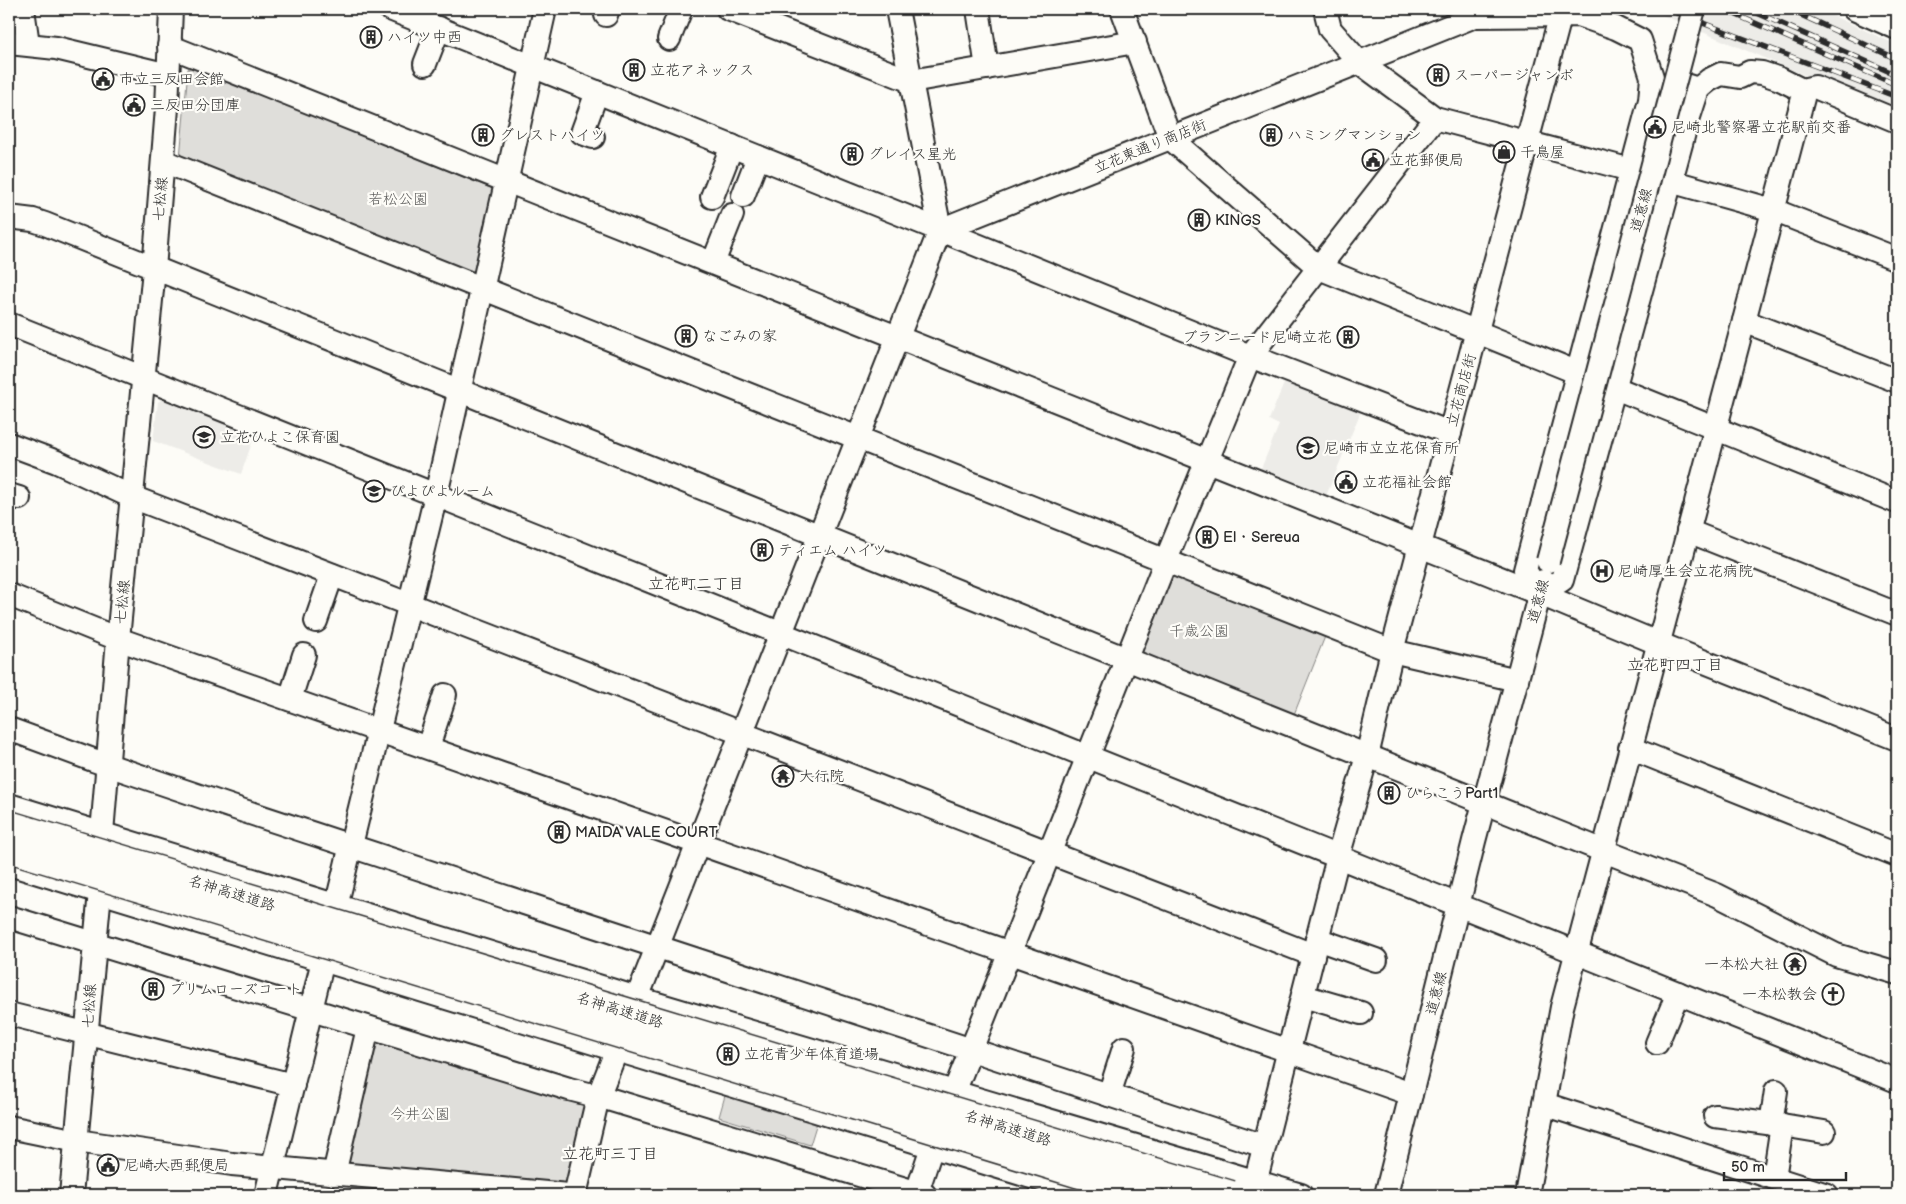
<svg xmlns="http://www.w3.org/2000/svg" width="1906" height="1204" viewBox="0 0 1906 1204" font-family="'Balsamiq Sans','Klee One',sans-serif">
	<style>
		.built { fill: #edece8 }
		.green { fill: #dfdeda; stroke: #858482 }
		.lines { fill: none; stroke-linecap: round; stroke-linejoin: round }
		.stream { stroke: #7e7d7b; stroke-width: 5 }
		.minor-casing { stroke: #2b2b2b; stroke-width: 26 }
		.minor { stroke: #fdfcf7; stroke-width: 22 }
		.rail-casing { stroke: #2b2b2b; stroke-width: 5.5 }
		.rail { stroke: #fdfcf7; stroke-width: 4; stroke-dasharray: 11; stroke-linecap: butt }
		.minor-bridge-casing { stroke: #2b2b2b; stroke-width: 26; stroke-linecap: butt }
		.highway-bridge-casing { stroke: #2b2b2b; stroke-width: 31; stroke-linecap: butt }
		.minor-bridge { stroke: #fdfcf7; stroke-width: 22 }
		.highway-bridge { stroke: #fdfcf7; stroke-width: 28 }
		.labels { text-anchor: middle; stroke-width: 4.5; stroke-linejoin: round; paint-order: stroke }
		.poi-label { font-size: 15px; fill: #2b2b2b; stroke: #fdfcf7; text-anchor: start }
		.street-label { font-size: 15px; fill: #2b2b2b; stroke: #fdfcf7 }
		.park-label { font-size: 15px; fill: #585857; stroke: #fdfcf7 }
		.neighbourhood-label { font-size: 16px; fill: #2b2b2b; stroke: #fdfcf7 }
	</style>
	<rect width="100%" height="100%" fill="#fdfcf7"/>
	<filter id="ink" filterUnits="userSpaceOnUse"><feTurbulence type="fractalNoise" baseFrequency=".02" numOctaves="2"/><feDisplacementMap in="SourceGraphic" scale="10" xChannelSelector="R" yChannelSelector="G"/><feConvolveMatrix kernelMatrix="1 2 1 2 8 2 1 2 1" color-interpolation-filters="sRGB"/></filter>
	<g filter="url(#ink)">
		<g class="built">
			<polygon points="1648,9 1818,9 1897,45 1897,114"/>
			<polygon points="1285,381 1361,411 1326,496 1260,471 1279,425 1269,420"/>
			<polygon points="164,397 255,434 241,474 153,441 158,402"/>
		</g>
		<g class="green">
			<polygon points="192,67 493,189 475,272 469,276 180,158 188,69"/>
			<polygon points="1176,573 1326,634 1293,717 1142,657 1140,652 1169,576"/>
			<polygon points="372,1036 588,1101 568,1189 344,1167"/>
			<polygon points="726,1092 818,1119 810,1145 719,1117"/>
		</g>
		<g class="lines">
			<polyline class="stream" points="930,1190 948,1195"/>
			<g class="minor-casing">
				<g id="minor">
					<polyline points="23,9 28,44"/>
					<polyline points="390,9 940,230 1250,356 1450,433"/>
					<polyline points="728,9 911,81 1135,42"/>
					<polyline points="978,9 987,68"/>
					<polyline points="1122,9 1170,138 1319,268 1897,502"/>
					<polyline points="1325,9 1330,29 1359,62 1435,118 1631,170 1773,210 1897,259"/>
					<polyline points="1854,9 1897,28"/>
					<polyline points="606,15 608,9"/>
					<polyline points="669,39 681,9"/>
					<polyline points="9,43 56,48 168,75"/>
					<polyline points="169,46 1540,594 1660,644 1897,739"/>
					<polyline points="425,64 439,28"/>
					<polyline points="1685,85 1698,89 1709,80 1721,74 1740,77 1750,72 1762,73 1780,79 1802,90 1815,87 1897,121"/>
					<polyline points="593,137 582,133 597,92"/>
					<polyline points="163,161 1392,651 1517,680"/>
					<polyline points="743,196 758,157"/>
					<polyline points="712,197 732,146"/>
					<polyline points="9,217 33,220 45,224 1604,851 1717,895 1836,955 1897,973"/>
					<polyline points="940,230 1475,16 1578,15 1616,28 1640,40 1652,77 1650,100 1525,570 1540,594"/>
					<polyline points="713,263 732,215"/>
					<polyline points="1744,321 1897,381"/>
					<polyline points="9,324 1897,1081"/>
					<polyline points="9,444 57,462 132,497 1313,955"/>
					<polyline points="9,495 19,498"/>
					<polyline points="1696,502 1803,98 1802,90"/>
					<polyline points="1688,531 1897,614"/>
					<polyline points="1540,594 1562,580 1685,129 1698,89"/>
					<polyline points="9,595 118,639 1411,1094"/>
					<polyline points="316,621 332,575"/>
					<polyline points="290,699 304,655"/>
					<polyline points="9,729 93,760 241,810 1264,1146"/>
					<polyline points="428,747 445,695"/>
					<polyline points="1630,748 1897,855"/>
					<polyline points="9,805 637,998 1301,1195"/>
					<polyline points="9,864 1090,1195"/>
					<polyline points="9,917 569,1089 608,1099 925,1195"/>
					<polyline points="1317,939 1376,960"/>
					<polyline points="1303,996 1361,1013"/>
					<polyline points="9,1014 293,1085"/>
					<polyline points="1657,1043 1678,993"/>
					<polyline points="1109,1095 1124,1048"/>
					<polyline points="1544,1104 1827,1195"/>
					<polyline points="1715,1116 1782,1125 1774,1178"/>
					<polyline points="1771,1124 1776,1091"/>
					<polyline points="1782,1125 1824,1132"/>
					<polyline points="9,1127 77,1141 232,1164 568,1195"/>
					<polyline points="334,1174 368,1028"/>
					<polyline points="71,1195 100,892 102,833 118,639 154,269 167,108 171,9"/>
					<polyline points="266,1195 436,495 545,9"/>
					<polyline points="575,1195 598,1097 940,230 897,9"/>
					<polyline points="916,1195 932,1147 971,1050 1166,560 1250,356 1435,118"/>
					<polyline points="1252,1195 1338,857 1367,756 1392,651 1558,25"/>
					<polyline points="1386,1195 1474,841 1543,581"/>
					<polyline points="1527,1195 1562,1007 1694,510"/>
				</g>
			</g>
			<use href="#minor" class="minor"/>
			<g class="rail-casing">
				<g id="rail">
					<polyline points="1666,9 1897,97"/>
					<polyline points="1723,9 1897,85"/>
					<polyline points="1748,9 1897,75"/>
					<polyline points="1788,9 1897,59"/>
				</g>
			</g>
			<use href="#rail" class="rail"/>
			<g class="minor-bridge-casing">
				<polyline id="minor-bridge" points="1548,561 1694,9"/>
			</g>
			<g class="highway-bridge-casing">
				<g id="highway-bridge">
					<polyline points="9,825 1231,1195"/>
					<polyline points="9,848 1149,1195"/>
				</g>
			</g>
			<use href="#minor-bridge" class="minor-bridge"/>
			<use href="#highway-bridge" class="highway-bridge"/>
		</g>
	</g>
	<defs>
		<g id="building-ring" transform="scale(1.125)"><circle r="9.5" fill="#fdfcf7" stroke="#2b2b2b" stroke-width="1.5"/><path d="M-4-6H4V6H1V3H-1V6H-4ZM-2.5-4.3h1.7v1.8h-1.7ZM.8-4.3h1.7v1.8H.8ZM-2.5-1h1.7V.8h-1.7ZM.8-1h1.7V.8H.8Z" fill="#2b2b2b"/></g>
		<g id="civic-ring" transform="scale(1.125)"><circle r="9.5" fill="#fdfcf7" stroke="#2b2b2b" stroke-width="1.5"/><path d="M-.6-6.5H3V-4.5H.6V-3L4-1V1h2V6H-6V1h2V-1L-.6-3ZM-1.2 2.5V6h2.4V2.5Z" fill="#2b2b2b"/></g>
		<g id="shop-ring" transform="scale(1.125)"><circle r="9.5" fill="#fdfcf7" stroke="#2b2b2b" stroke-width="1.5"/><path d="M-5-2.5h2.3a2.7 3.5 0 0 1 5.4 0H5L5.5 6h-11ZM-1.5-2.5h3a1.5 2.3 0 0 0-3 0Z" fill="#2b2b2b"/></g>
		<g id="school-ring" transform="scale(1.125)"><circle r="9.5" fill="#fdfcf7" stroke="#2b2b2b" stroke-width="1.5"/><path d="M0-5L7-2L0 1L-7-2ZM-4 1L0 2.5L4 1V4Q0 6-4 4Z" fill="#2b2b2b"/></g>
		<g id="hospital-ring" transform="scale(1.125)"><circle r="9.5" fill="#fdfcf7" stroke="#2b2b2b" stroke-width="1.5"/><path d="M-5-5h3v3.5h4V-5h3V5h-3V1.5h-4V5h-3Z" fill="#2b2b2b"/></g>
		<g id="temple-ring" transform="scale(1.125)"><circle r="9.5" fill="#fdfcf7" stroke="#2b2b2b" stroke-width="1.5"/><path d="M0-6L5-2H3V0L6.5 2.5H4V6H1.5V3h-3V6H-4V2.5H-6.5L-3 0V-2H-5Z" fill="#2b2b2b"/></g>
		<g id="church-ring" transform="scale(1.125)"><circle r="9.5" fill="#fdfcf7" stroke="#2b2b2b" stroke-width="1.5"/><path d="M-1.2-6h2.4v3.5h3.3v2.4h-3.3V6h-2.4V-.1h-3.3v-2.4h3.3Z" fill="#2b2b2b"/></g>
	</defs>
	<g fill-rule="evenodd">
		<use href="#building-ring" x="371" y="37"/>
		<use href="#building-ring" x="634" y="70"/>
		<use href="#building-ring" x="1438" y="75"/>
		<use href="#civic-ring" x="103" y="79"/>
		<use href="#civic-ring" x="134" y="105"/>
		<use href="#civic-ring" x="1655" y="127"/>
		<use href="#building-ring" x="483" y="135"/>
		<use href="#building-ring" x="1271" y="135"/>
		<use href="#shop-ring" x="1504" y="152"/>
		<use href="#building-ring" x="852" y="154"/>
		<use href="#civic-ring" x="1373" y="160"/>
		<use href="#building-ring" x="1199" y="220"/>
		<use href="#building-ring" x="686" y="336"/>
		<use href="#building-ring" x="1348" y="337"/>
		<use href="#school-ring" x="204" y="437"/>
		<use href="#school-ring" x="1308" y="448"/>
		<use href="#civic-ring" x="1346" y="482"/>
		<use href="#school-ring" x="374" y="491"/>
		<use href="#building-ring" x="1207" y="537"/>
		<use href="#building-ring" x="762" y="550"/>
		<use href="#hospital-ring" x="1602" y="571"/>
		<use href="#temple-ring" x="783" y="776"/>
		<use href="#building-ring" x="1389" y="793"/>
		<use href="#building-ring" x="559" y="832"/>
		<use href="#temple-ring" x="1795" y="964"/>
		<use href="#building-ring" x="153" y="989"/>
		<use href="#church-ring" x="1833" y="994"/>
		<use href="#building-ring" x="728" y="1054"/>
		<use href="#civic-ring" x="108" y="1165"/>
	</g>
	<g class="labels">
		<g class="poi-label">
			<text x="387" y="42">ハイツ中西</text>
			<text x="650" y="75">立花アネックス</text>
			<text x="1454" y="80">スーパージャンボ</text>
			<text x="119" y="84">市立三反田会館</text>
			<text x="150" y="110">三反田分団庫</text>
			<text x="1671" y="132">尼崎北警察署立花駅前交番</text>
			<text x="499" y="140">グレストハイツ</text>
			<text x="1287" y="140">ハミングマンション</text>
			<text x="1520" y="157">千鳥屋</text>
			<text x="868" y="159">グレイス星光</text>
			<text x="1389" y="165">立花郵便局</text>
			<text x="1215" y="225">KINGS</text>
			<text x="702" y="341">なごみの家</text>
			<text x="1332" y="342" text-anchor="end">ブランニード尼崎立花</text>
			<text x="220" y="442">立花ひよこ保育園</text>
			<text x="1324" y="453">尼崎市立立花保育所</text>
			<text x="1362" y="487">立花福祉会館</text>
			<text x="390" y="496">ぴよぴよルーム</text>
			<text x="1223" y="542">El・Sereua</text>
			<text x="778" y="555">ティエム ハイツ</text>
			<text x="1618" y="576">尼崎厚生会立花病院</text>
			<text x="799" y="781">大行院</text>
			<text x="1405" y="798">ひらこうPart1</text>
			<text x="575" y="837">MAIDA VALE COURT</text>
			<text x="1779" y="969" text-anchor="end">一本松大社</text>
			<text x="169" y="994">プリムローズコート</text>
			<text x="1817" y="999" text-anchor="end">一本松教会</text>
			<text x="744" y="1059">立花青少年体育道場</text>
			<text x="124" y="1170">尼崎大西郵便局</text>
		</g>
		<g class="street-label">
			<text transform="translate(1150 146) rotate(-22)" y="5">立花東通り商店街</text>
			<text transform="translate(160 199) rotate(-85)" y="5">七松線</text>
			<text transform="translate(1641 210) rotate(-75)" y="5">道意線</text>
			<text transform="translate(1461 390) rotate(-75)" y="5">立花商店街</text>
			<text transform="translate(1538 601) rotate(-75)" y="5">道意線</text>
			<text transform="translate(122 602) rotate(-84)" y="5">七松線</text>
			<text transform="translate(232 893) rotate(17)" y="5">名神高速道路</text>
			<text transform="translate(1436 993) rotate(-76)" y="5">道意線</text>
			<text transform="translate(89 1006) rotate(-86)" y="5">七松線</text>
			<text transform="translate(620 1010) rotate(17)" y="5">名神高速道路</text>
			<text transform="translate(1008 1128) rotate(17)" y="5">名神高速道路</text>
		</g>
		<g class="park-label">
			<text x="398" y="204">若松公園</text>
			<text x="1199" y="636">千歳公園</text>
			<text x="420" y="1119">今井公園</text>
		</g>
		<g class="neighbourhood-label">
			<text x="696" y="589">立花町二丁目</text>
			<text x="1675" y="670">立花町四丁目</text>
			<text x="610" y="1159">立花町三丁目</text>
		</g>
	</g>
	<rect width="1906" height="1204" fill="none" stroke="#fdfcf7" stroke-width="30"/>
	<rect x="15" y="15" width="1876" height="1174" fill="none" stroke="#2b2b2b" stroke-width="2" filter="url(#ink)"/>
	<path d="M1724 1172v8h122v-8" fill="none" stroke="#2b2b2b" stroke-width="2.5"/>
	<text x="1731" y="1172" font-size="15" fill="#2b2b2b" stroke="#fdfcf7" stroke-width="4" paint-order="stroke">50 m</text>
</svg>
